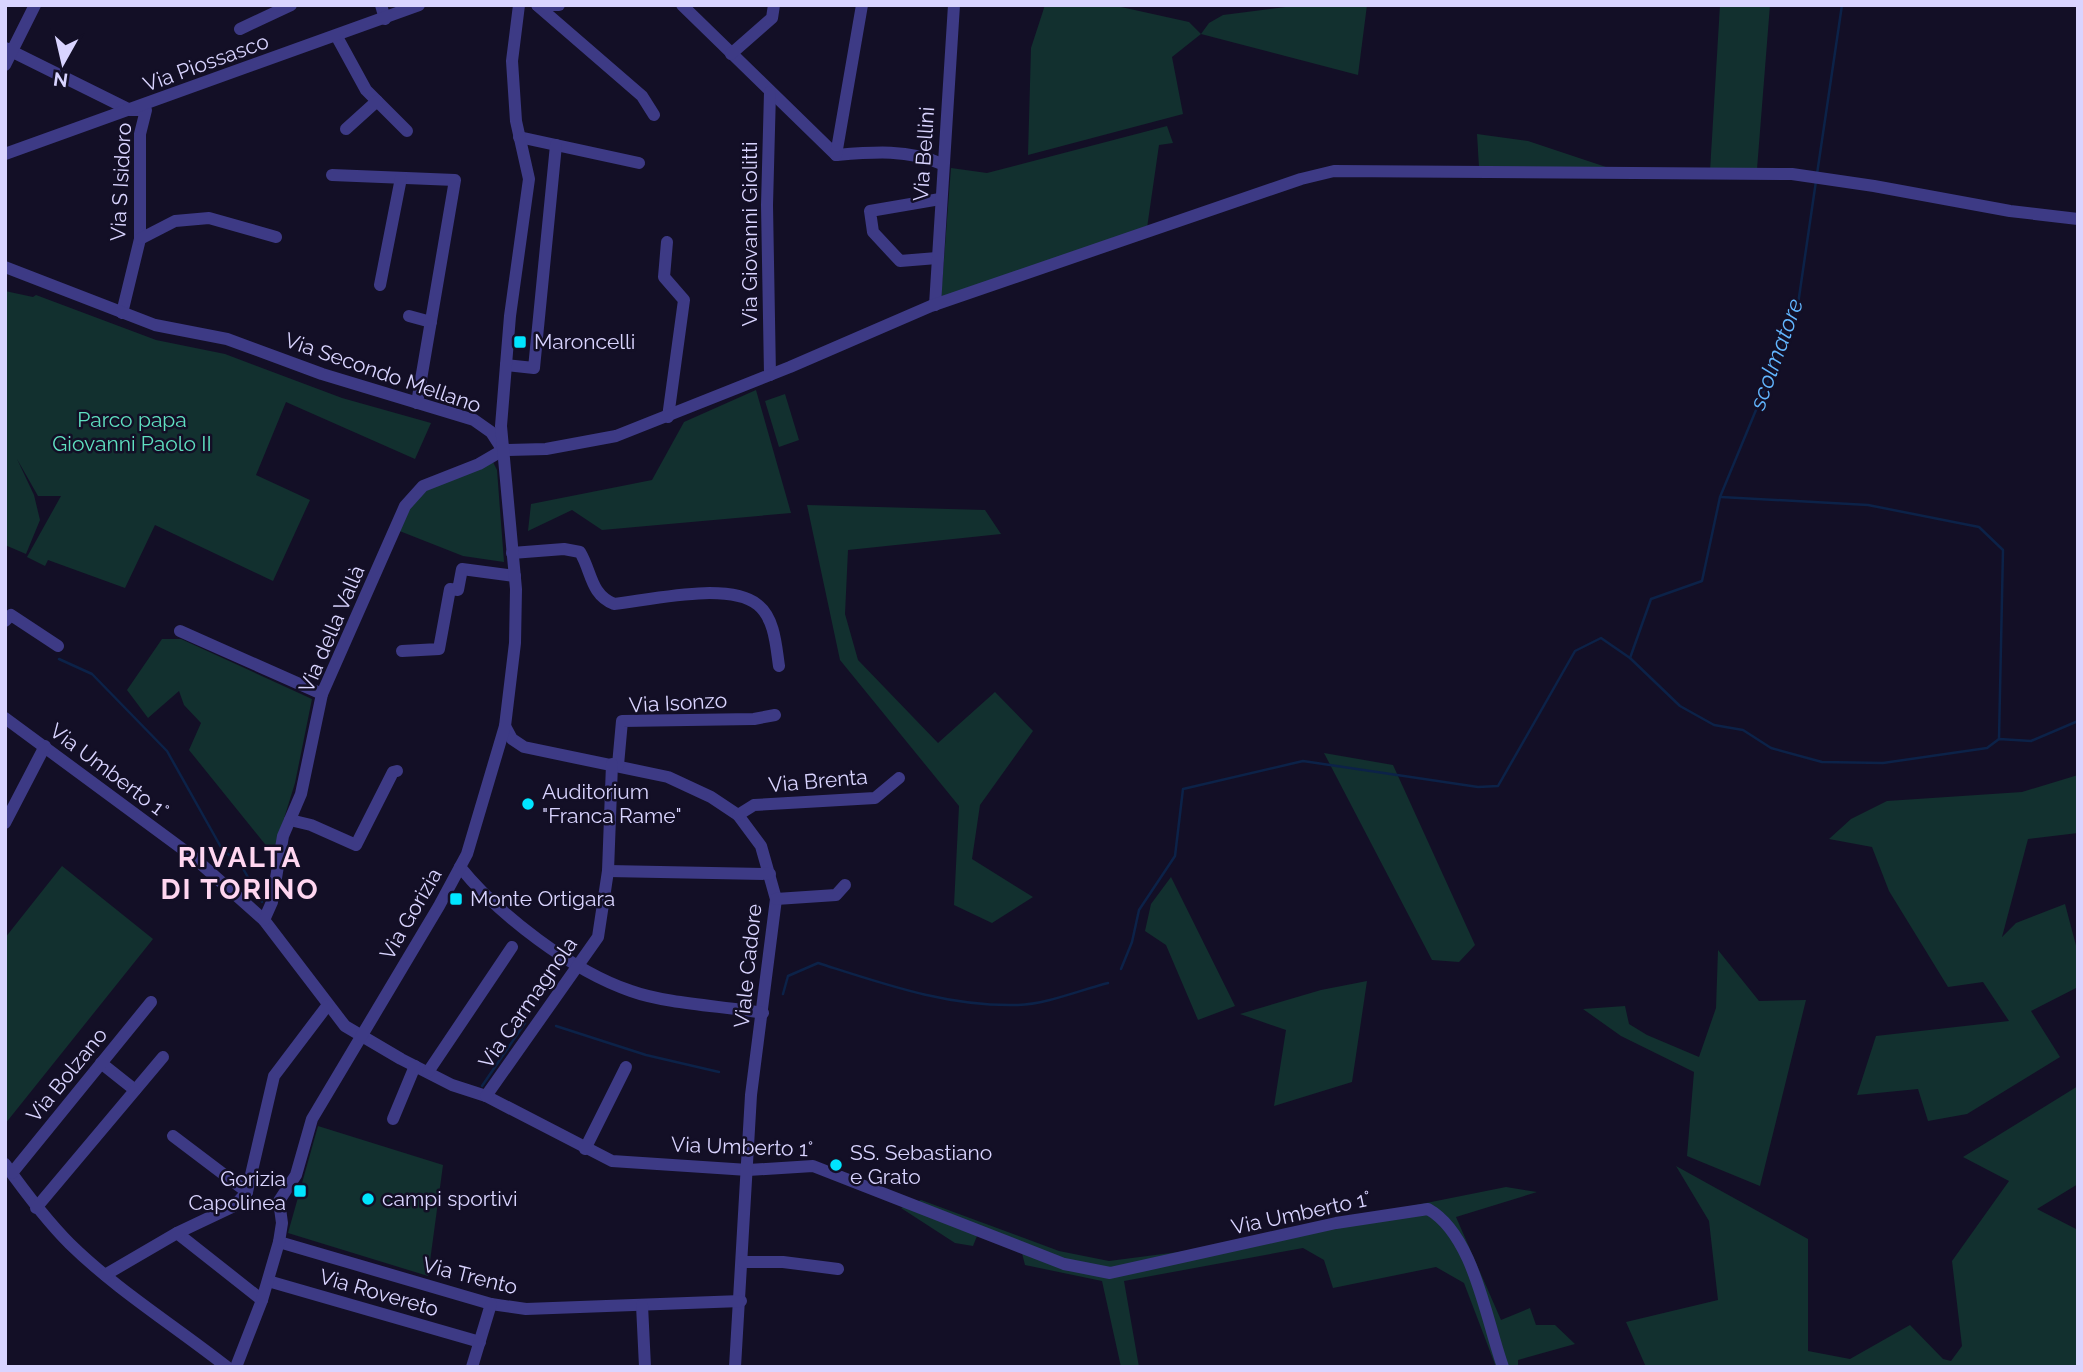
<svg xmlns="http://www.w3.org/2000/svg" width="2083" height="1372" viewBox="0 0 2083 1372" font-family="Raleway,sans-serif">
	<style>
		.green { fill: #12302f }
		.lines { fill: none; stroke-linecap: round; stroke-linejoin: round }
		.stream { stroke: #0c2248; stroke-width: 2.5 }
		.minor { stroke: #3d3a85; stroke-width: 12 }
		.poi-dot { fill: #00e5ff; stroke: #130f26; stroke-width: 2.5 }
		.labels { text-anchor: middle; stroke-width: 5; stroke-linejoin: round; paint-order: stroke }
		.street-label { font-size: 21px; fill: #d9d4ff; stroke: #130f26 }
		.poi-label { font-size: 21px; fill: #d9d4ff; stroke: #130f26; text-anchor: start }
		.park-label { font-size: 21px; fill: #5fe0c0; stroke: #130f26 }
		.water-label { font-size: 23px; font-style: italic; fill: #62b6ff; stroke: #130f26 }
		.district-label { font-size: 28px; font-weight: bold; letter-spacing: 2px; fill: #ffd6f0; stroke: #130f26 }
	</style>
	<rect width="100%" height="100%" fill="#130f26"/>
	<g class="green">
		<polygon points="1045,5 1112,5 1189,22 1201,34 1209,23 1223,15 1301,5 1367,5 1358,75 1201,34 1172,57 1183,114 1028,155 1031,48"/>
		<polygon points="1720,5 1770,5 1757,169 1710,171"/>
		<polygon points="1167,126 1173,143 1159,145 1147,228 941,298 951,168 987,173"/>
		<polygon points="1477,134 1528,141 1618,171 1479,167"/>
		<polygon points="5,291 33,297 36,295 156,340 225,354 342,398 431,423 415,459 286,402 256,475 310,500 273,581 155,525 125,588 48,560 45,566 27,557 61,496 38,496 17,459 34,495 40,520 26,554 5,545"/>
		<polygon points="756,390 791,513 602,530 572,510 528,531 531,504 652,480 684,422"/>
		<polygon points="785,394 799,440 779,447 765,401"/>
		<path d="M493 462 497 470 504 562 463 556 397 530C422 480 444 481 493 462Z"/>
		<polygon points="807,505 985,510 1001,534 848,550 845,614 858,660 938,743 995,692 1033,731 980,805 972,859 1033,897 992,923 954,905 959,806 840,660"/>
		<polygon points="162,639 181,639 312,699 295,783 273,854 189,750 201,723 184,705 179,691 148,718 127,690"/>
		<polygon points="1324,753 1393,765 1475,945 1459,962 1432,960"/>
		<polygon points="2078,775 2078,833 2028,839 2002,937 2016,923 2065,904 2078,953 2078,987 2031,1011 2060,1057 1967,1114 1928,1121 1918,1089 1857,1095 1876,1036 2009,1021 1983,982 1948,987 1889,891 1872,847 1829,839 1851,819 1887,801 2022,792"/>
		<polygon points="62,866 153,939 5,1124 5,938"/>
		<polygon points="1171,877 1235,1006 1198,1020 1166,945 1145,931 1151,904"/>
		<polygon points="1718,950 1759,1001 1806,1000 1760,1186 1687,1156 1694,1072 1621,1036 1583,1009 1625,1006 1629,1024 1647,1035 1699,1057 1716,1008"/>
		<polygon points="1367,981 1352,1082 1274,1106 1286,1030 1240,1014 1321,990"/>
		<polygon points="2078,1086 2078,1184 2037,1209 2078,1230 2078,1367 1646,1367 1626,1322 1718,1300 1709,1221 1676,1166 1808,1239 1808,1351 1850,1359 1910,1325 1943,1359 1951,1361 1962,1346 1952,1261 2009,1181 1963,1157"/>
		<polygon points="318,1126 443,1165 428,1276 288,1233"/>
		<polygon points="1506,1187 1537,1192 1456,1217 1501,1320 1530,1308 1536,1325 1555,1325 1575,1344 1518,1360 1518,1367 1496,1367 1464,1283 1436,1267 1333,1288 1324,1260 1303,1248 1124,1281 1139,1367 1121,1367 1102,1281 1025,1265 1021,1249 977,1236 973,1246 955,1243 901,1208 921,1200 1059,1251 1109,1261 1186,1251"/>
	</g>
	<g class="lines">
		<g class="stream">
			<polyline points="1817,174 1842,5"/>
			<polyline points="5,453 5,455"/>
			<polyline points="1721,497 1868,505 1979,527 2003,550 1999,739"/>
			<polyline points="1630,658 1651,599 1702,581 1720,497 1797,311 1816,181"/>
			<polyline points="59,659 92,674 167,751 222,849 241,865 262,902"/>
			<polyline points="1121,969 1132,942 1139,910 1175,856 1183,789 1303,761 1478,787 1498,786 1575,651 1601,638 1630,658 1680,706 1714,725 1743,730 1771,748 1822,762 1883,763 1987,748 1999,739 2031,741 2078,721"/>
			<path d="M783 994 788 976 818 963C884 984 948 1007 1018 1005 1047 1004 1080 990 1108 983"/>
			<polyline points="556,1026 646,1055 719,1072"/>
			<polyline points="482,1086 525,1023"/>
		</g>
		<g class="minor">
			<polyline points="381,5 385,19"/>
			<polyline points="537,5 559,5"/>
			<path d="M682 5 836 155C873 152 908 149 942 164"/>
			<polyline points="538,6 642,96 654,115"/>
			<polyline points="240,29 291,5"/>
			<polyline points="337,37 366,90 407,131"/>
			<polyline points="5,48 130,110 146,110 140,134 140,239 122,313"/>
			<polyline points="731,54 772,18 774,5"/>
			<polyline points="5,65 35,5"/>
			<polyline points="770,92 767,205 770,375"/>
			<polyline points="346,129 377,101"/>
			<polyline points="519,137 639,163"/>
			<polyline points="5,154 419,5"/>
			<polyline points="836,155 862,5"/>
			<polyline points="332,175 455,180 417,403"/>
			<polyline points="140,239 175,221 209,218 276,237"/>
			<polyline points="667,242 664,277 684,300 668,417"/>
			<polyline points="937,258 900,261 873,232 870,211 940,199"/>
			<polyline points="5,267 155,325 227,339 322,374 474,420 491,432 502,449"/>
			<polyline points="380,285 401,178"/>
			<polyline points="935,305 954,5"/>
			<polyline points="409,316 431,322"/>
			<polyline points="506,365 534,368 556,145"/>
			<path d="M512 553 564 549 580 552C592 572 590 594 614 604 650 600 729 581 758 605 775 619 776 646 779 666"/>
			<polyline points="5,621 11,615 58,646"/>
			<polyline points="180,631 322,694"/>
			<polyline points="402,651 439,649 450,589 458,590 462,569 515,576"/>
			<path d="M5 718 192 856 264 920 345 1026 401 1059 452 1085 486 1096 612 1161 748 1170 813 1166 1064 1264 1110 1273 1336 1223 1428 1209C1474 1235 1486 1320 1503 1367"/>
			<polyline points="505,726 512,739 524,747 668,777 711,797 738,815 761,846 776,899 751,1095 735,1367"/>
			<polyline points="618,765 622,721 754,719 775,715"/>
			<polyline points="738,815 754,805 875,798 899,778"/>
			<polyline points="290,820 311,825 356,845 393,772 397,771"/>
			<polyline points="5,823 45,746"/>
			<path d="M460 867C499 915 572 971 631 991 667 1004 724 1006 763 1013"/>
			<polyline points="608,871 770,874"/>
			<polyline points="776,899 836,895 845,885"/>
			<polyline points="264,920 272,902 283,836 301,794 322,694 405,506 423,486 479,464 503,450 546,449 616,436 790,367 931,306 1301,179 1334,171 1792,174 1874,186 2010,211 2078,219"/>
			<polyline points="101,1063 135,1090"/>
			<polyline points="428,1072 512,947"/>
			<polyline points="486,1096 598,937 608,871 612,764"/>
			<polyline points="393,1119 415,1066"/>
			<polyline points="173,1136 247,1192"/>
			<polyline points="585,1149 626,1067"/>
			<path d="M5 1164C25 1192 45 1219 70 1244 117 1290 175 1326 227 1367"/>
			<polyline points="12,1173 151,1002"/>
			<polyline points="36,1208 163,1057"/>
			<polyline points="177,1233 262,1300"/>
			<polyline points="279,1242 491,1304 526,1309 741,1301"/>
			<polyline points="743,1262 783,1262 838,1269"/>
			<polyline points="105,1275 177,1233 234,1206 247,1192 274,1076 327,1006"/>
			<polyline points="268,1281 480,1342"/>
			<polyline points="642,1305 645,1367"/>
			<polyline points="236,1367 262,1300 279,1242 282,1223 279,1201 296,1175 312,1119 439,906 467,854 505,726 515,643 516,589 501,426 510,316 529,179 516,121 512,61 519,5"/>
			<polyline points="472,1367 491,1304"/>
		</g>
	</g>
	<g class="poi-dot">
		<rect x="513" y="335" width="14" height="14" rx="3.5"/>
		<circle cx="528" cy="804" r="7"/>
		<rect x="449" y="892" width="14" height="14" rx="3.5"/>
		<circle cx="836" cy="1165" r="7"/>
		<rect x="293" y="1184" width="14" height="14" rx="3.5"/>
		<circle cx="368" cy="1199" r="7"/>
	</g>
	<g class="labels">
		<g class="street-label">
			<text transform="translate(206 63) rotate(-20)" y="7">Via Piossasco</text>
			<text transform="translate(924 154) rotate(-86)" y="7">Via Bellini</text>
			<text transform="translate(121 182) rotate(-87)" y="7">Via S Isidoro</text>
			<text transform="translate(750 234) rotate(-90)" y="7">Via Giovanni Giolitti</text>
			<text transform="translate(383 373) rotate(19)" y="7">Via Secondo Mellano</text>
			<text transform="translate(332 629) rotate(-67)" y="7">Via della Vallà</text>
			<text transform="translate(678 703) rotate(-3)" y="7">Via Isonzo</text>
			<text transform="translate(109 771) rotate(37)" y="7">Via Umberto 1°</text>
			<text transform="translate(818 781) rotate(-5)" y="7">Via Brenta</text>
			<text transform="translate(411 914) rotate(-60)" y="7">Via Gorizia</text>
			<text transform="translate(748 966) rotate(-84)" y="7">Viale Cadore</text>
			<text transform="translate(528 1003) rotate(-55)" y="7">Via Carmagnola</text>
			<text transform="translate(67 1075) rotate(-51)" y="7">Via Bolzano</text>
			<text transform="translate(742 1147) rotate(2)" y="7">Via Umberto 1°</text>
			<text transform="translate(1301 1213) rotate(-12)" y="7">Via Umberto 1°</text>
			<text transform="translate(470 1276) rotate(14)" y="7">Via Trento</text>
			<text transform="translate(379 1293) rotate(16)" y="7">Via Rovereto</text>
		</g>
		<g class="poi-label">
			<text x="534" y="349">Maroncelli</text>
			<text x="542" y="799">Auditorium<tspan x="542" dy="24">"Franca Rame"</tspan></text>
			<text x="470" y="906">Monte Ortigara</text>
			<text x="850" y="1160">SS. Sebastiano<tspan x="850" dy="24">e Grato</tspan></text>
			<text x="286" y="1186" text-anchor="end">Gorizia<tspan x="286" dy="24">Capolinea</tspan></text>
			<text x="382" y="1206">campi sportivi</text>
		</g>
		<g class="park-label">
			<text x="132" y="427">Parco papa<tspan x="132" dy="24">Giovanni Paolo II</tspan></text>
		</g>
		<g class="water-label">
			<text transform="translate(1776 354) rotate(-70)" y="8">scolmatore</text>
		</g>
		<g class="district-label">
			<text x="240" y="867">RIVALTA<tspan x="240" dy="32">DI TORINO</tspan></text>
		</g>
	</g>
	<rect width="2083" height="1372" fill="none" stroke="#d9d4ff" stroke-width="14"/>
	<g transform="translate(63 63) rotate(188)" stroke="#130f26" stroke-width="5" paint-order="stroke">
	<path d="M0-5L12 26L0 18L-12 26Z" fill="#d9d4ff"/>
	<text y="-10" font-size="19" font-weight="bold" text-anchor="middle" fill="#d9d4ff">N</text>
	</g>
</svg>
